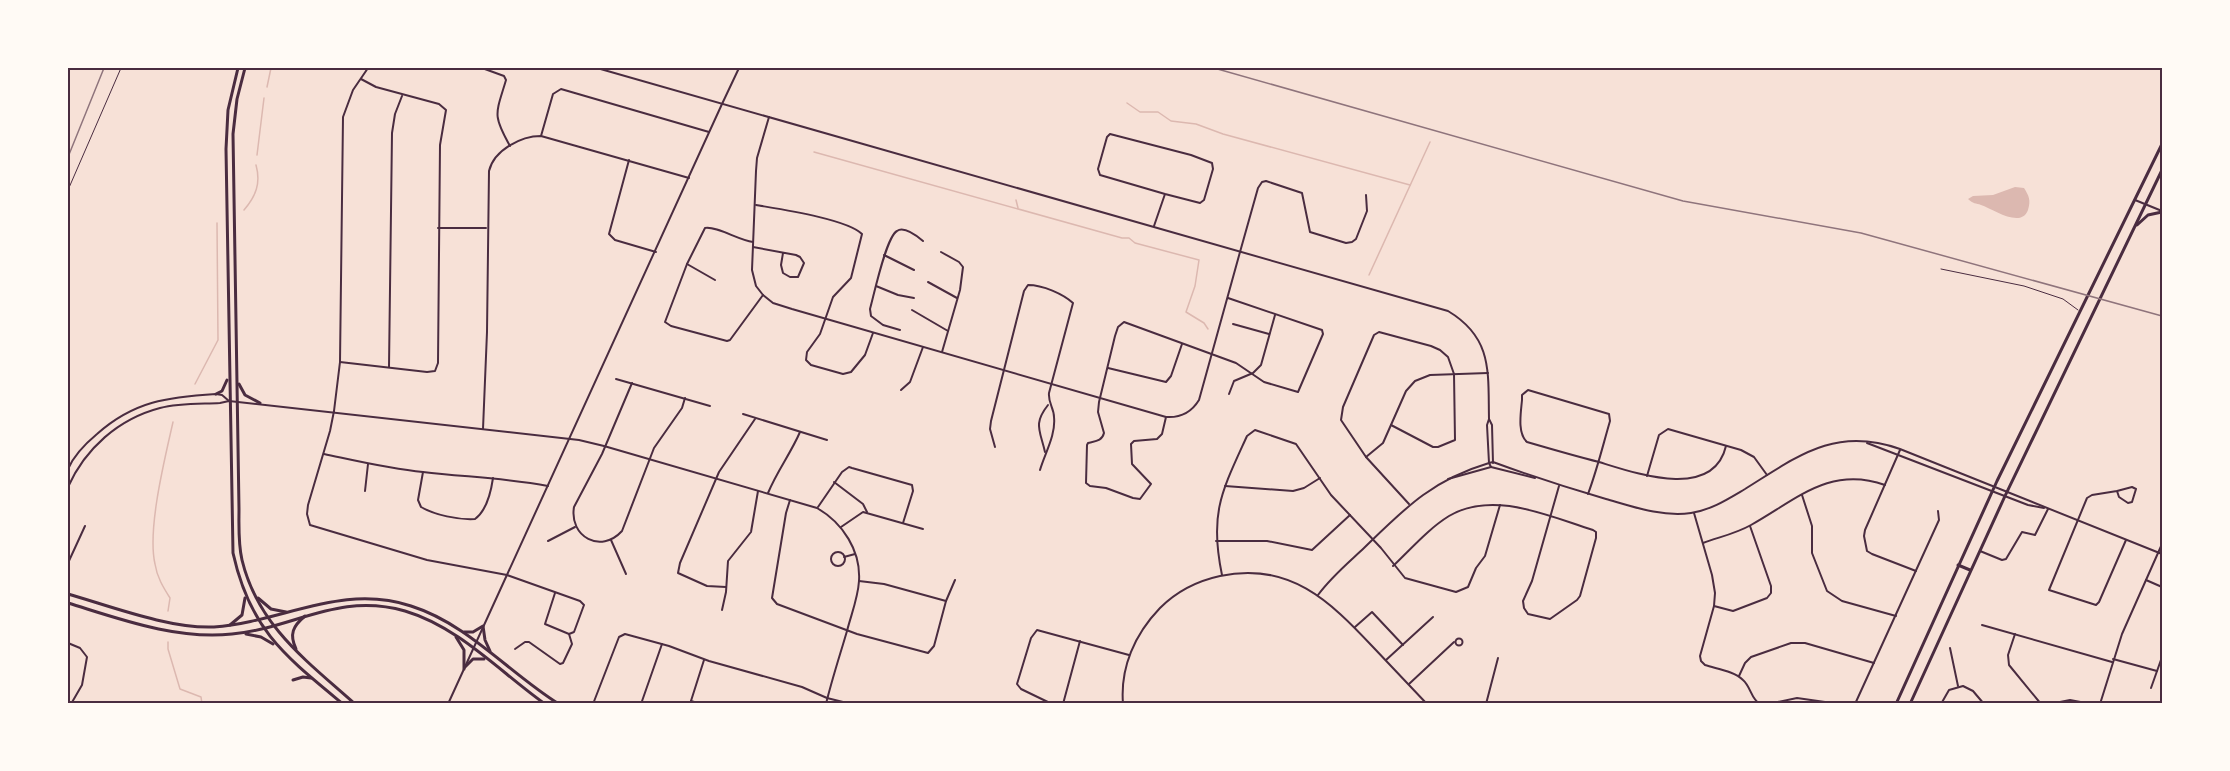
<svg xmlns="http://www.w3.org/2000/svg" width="2230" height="771" viewBox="0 0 2230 771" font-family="'Fira Sans',sans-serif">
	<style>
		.water { fill: #dcb8b0 }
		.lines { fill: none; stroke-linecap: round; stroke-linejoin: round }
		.stream { stroke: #dcb8b0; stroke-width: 1.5 }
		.service { stroke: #4a2c40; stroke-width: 1 }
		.minor { stroke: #4a2c40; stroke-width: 2 }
		.tertiary { stroke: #4a2c40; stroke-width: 2 }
		.secondary { stroke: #4a2c40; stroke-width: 3 }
		.primary { stroke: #4a2c40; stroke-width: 3 }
		.tram { stroke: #8f747c; stroke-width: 1.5 }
		.rail { stroke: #8f747c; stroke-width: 1.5 }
		.neatline { fill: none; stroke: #4a2c40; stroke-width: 2 }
	</style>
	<rect width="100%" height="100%" fill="#f7e1d7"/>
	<path class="water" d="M2015 187 2024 188C2029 196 2031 200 2028 210 2021 229 1993 209 1981 205 1976 203 1973 204 1968 199L1973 196 1993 195Z"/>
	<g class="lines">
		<g class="stream">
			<polyline points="267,87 271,68"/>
			<polyline points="1127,103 1140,112 1158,112 1171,121 1196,124 1223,134 1410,185"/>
			<polyline points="814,152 1122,238 1129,238 1135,243 1199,260 1195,286 1186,312 1204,323 1208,329"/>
			<polyline points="257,155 264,98"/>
			<polyline points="1016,200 1018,208"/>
			<path d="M244 210C256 196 261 183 256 165"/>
			<polyline points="1369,275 1430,142"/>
			<polyline points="195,384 218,340 217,223"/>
			<path d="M168 611 170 598C163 587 157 577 155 564 147 529 165 458 173 422"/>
			<polyline points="168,642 168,649 180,689 201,697 202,704"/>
		</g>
		<g class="service">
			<polyline points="68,190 121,68"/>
			<polyline points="1941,269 2024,286 2063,299 2078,310"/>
		</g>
		<g class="minor">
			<path d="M482 68 504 76 506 80C496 114 492 114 510 146"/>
			<polyline points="722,104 739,68"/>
			<polyline points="541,136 553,94 561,89 709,132"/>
			<polyline points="629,160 609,234 615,240 656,252"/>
			<polyline points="2135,200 2162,211"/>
			<path d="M756 205C779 209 847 219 862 234L851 278 833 297 820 334 807 352 806 360 811 365 843 374 851 372 865 355 873 333"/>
			<polyline points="1154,226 1165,194 1200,203 1204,200 1213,169 1212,163 1191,155 1110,134 1107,137 1098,169 1100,175 1165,194"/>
			<polyline points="438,228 486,228"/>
			<path d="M753 242C738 240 717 226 705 228L687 264 665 322 671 326 727 341 730 340 763 295"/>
			<polyline points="753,247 796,255 800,257 804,263 798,277 790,277 783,273 781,265 783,253"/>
			<polyline points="941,252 959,262 963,267 960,290 942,352"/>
			<polyline points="1240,252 1258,188 1262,182 1266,181 1302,193 1310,232 1346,243 1352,242 1356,239 1367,211 1366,195"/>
			<polyline points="884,255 914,270"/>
			<polyline points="687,264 715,280"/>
			<polyline points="928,282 957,298"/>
			<polyline points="876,286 898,295 914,298"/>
			<polyline points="912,310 948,331"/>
			<polyline points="1233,324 1269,334"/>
			<path d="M900 330 883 325 871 316 870 309C874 295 886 237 897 231 904 226 917 236 923 241"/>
			<polyline points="340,362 427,372 435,371 438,363 440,145 446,110 439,104 376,87 361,79"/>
			<polyline points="389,367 392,133 395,114 402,96"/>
			<polyline points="1108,368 1166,382 1171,376 1182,344"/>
			<polyline points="616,379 710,406"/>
			<path d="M632 383 602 454 574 507C569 537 601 554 622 531L654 448 682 408 685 398"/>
			<polyline points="901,390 910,382 923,347"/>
			<polyline points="1229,394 1234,381 1253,373 1261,365 1275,315"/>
			<polyline points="334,411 330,431 308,505 307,514 310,525 427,560 507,575 580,601 584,605 574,632 569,634"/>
			<polyline points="743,414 827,440"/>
			<path d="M1166 417 1162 434 1157 439 1134 441 1131 444 1132 464 1151 484 1140 499 1133 498 1106 488 1090 486 1086 483 1087 445 1088 443C1096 441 1102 441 1104 433L1098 412 1099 402 1115 336 1118 327 1124 322 1236 363 1264 382 1298 392 1323 334 1322 330 1228 298"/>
			<polyline points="1391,425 1433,447 1438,447 1455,440 1454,374 1448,357 1440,350 1431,346 1379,332 1374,335 1343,407 1341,420 1366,457 1409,504"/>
			<path d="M483 429 487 332 489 171C494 150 521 136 541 136L689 178"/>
			<path d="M995 447 990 429 991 421 1024 291 1028 285C1043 285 1063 294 1073 303L1049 393C1048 403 1054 408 1054 417 1056 435 1045 453 1040 470"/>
			<polyline points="1900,450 1865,530 1864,536 1867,551 1872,554 1916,571"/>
			<path d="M1045 452C1040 430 1033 424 1048 405"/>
			<path d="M324 454C357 461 390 469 423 472 465 477 507 478 548 486"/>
			<polyline points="1366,457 1383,443 1406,391 1415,381 1430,375 1488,373"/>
			<path d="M423 472 418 500 421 507C435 515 458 520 475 519 486 511 491 492 493 478"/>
			<polyline points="1647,476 1659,435 1668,429 1741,450 1754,457 1767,475"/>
			<polyline points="834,482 863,504 867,512"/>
			<polyline points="1225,486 1293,491 1304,488 1320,478"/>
			<polyline points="365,491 368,464"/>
			<polyline points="2117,491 2132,487 2136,489 2132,502 2128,503 2119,497 2117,491 2092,495 2087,498 2049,590 2096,605 2099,602 2126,540"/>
			<path d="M768 493C777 471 791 453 800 432"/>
			<path d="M1588 494C1597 470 1603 445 1610 421L1609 414 1528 390 1522 395V400C1521 412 1517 433 1527 442 1551 449 1575 456 1599 462 1635 473 1713 501 1726 446"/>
			<polyline points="1802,495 1812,526 1812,553 1827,591 1842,601 1896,616"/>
			<polyline points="790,500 786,513 772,598 777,604 857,634 928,653 934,646 946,601 955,580"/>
			<polyline points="818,507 842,472 849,467 852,468 912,485 913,491 903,523"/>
			<path d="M1694 513 1712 575 1715 593 1714 606 1700 656 1701 661 1705 665C1717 669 1734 671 1743 680 1751 687 1751 699 1760 704"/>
			<polyline points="841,527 863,512 923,529"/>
			<polyline points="611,540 626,574"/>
			<polyline points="548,541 575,527"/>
			<polyline points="1216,541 1267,541 1312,550 1350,515"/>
			<path d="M1703 543C1719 537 1735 534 1751 525 1796 500 1830 465 1885 485"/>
			<polyline points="1980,551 2002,560 2006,559 2022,532 2035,535 2048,509"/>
			<circle cx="838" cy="559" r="7"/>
			<polyline points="844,557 855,554"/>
			<polyline points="68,563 85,526"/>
			<path d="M1393 566C1411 549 1428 529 1449 516 1493 490 1548 516 1593 530L1596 532V538L1580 596 1577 600 1550 619 1528 614 1524 608 1523 601 1532 581 1559 486"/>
			<path d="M1222 575C1209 513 1222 491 1247 436L1255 430 1296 444 1331 495 1381 548 1405 578 1456 592 1468 587 1476 568 1485 556 1500 505"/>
			<polyline points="2146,580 2162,587"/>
			<polyline points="859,581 884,584 946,601"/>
			<polyline points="726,587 707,586 678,573 680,563 719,472 755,419"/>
			<polyline points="555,593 545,624 569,634"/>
			<polyline points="1714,606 1733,611 1767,598 1771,593 1771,586 1750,526"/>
			<polyline points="722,610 726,592 728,561 751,532 758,491"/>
			<polyline points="1982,625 2112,662"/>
			<polyline points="1355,627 1372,612 1403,645"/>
			<polyline points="2015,634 2008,655 2009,665 2041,704"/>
			<circle cx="1459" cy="642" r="3.5"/>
			<polyline points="68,643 80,648 87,657 82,685 71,704"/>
			<polyline points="1950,648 1958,686"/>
			<polyline points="515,649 525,642 529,642 560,664 563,663 572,644 569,634"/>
			<polyline points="2113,659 2157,671"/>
			<polyline points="1386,660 1433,617"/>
			<polyline points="1739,676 1745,663 1751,657 1791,643 1805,643 1874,663"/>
			<polyline points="1409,684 1454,642"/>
			<polyline points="2151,688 2162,657"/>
			<polyline points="691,701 701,704"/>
			<polyline points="593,704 619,637 625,634 669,646 709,661 802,687 827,698 851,704"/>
			<polyline points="641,704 662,644"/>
			<polyline points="690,704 704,660"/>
			<polyline points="1052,704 1021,689 1017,684 1031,638 1037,630 1129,655"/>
			<polyline points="1063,704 1080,641"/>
			<polyline points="1486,704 1498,658"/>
			<polyline points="1768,704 1797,698 1839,704"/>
			<polyline points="1855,704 1939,520 1938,511"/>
			<polyline points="1941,704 1949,690 1963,686 1973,691 1984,704"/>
			<polyline points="2100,704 2122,634 2162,544"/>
		</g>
		<g class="tertiary">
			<path d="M597 68 1448 311C1493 338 1488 372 1489 419L1487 425 1489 463 1491 467"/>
			<path d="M769 117 757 158 756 171 752 270 756 286 763 295 773 303 792 309 1166 417C1180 418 1191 413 1199 400L1240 252"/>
			<polyline points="334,411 340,362 343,117 353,90 368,68"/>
			<polyline points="1489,419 1492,425 1493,463"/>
			<polyline points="1867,443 2028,505 2044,508"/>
			<polyline points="1491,467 1535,478"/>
			<path d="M68 469C74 455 85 444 97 434 134 401 168 397 216 394L222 395 229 401"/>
			<polyline points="1448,479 1491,467"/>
			<path d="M68 487C85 449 118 419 160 408 179 403 200 404 220 403L229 401 579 440 604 446 817 508C843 523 861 551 859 581 858 598 851 615 847 631 840 655 832 679 826 704"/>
			<path d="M1318 595C1331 577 1348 563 1364 548 1405 508 1432 480 1489 463L1493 462C1531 476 1568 488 1606 499 1634 507 1662 517 1691 513 1711 510 1728 499 1745 489 1798 456 1835 426 1900 449L2162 554"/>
			<polyline points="448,704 722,104"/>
			<path d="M1123 704C1120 667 1135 634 1160 608 1177 591 1197 581 1220 576 1289 561 1330 601 1373 647 1391 666 1409 685 1427 704"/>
			<polyline points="2050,704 2070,700 2091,704"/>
		</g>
		<g class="secondary">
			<polyline points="2137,225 2148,215 2162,212"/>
			<polyline points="1958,565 1970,570"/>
			<polyline points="1896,704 1997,481 2162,144"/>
			<polyline points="1910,704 2005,496 2162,170"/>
		</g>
		<g class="primary">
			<path d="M238 68 228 110 226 149 233 553C250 630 285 656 343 704"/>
			<path d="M245 68 237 99 233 134 239 509C239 525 238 543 242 560 258 626 307 661 355 704"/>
			<polyline points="239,384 245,395 260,403"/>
			<polyline points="216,394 222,391 227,380"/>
			<path d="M68 594C110 606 170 629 214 627 283 622 341 583 411 606 468 624 509 673 559 704"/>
			<polyline points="258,598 271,609 286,612"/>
			<path d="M68 603C120 619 176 640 232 634 295 628 338 592 405 611 459 627 500 672 545 704"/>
			<polyline points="230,625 242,615 245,598"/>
			<polyline points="464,632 473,632 483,626 485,640 490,651"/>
			<polyline points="246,634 261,637 273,644"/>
			<polyline points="456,637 464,650 464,669"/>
			<path d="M296 649C289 634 293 626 305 616"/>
			<polyline points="465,667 473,659 484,659"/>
			<polyline points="293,680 303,677 311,678"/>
		</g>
		<polyline class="tram" points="68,157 104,68"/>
		<polyline class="rail" points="1214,68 1683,201 1861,233 2162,316"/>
	</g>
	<rect width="2230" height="771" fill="none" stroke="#fffaf5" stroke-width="138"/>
	<rect x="69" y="69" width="2092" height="633" class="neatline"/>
</svg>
